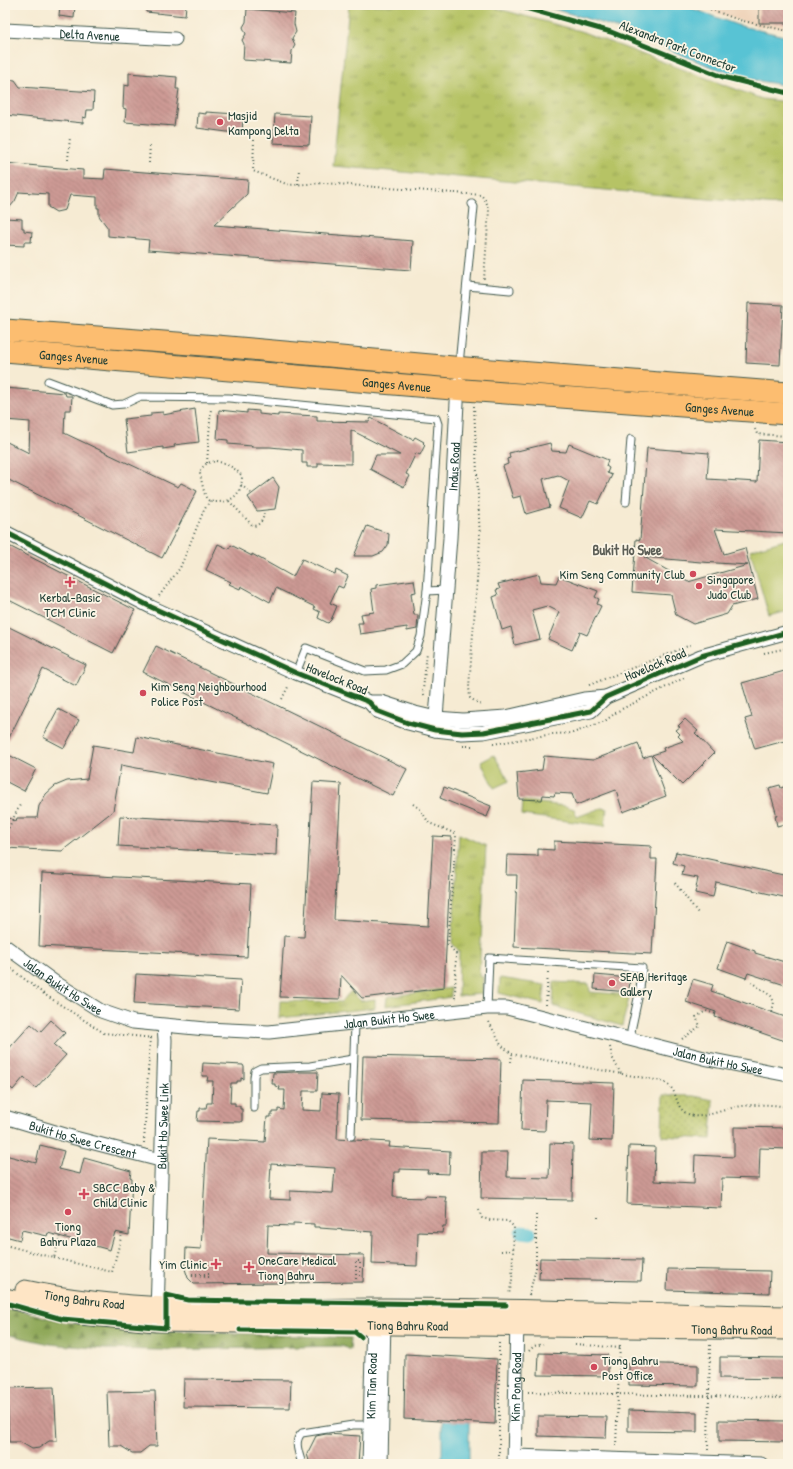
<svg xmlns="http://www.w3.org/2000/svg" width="793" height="1469" viewBox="0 0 793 1469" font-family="'Patrick Hand',sans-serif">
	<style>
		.built { fill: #f0d5bc }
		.grass { fill: url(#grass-tufts); stroke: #6a804c }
		.forest { fill: url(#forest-firs); stroke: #587347 }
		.garden { fill: url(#garden-dots); stroke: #6a804c }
		.pitch { fill: #b6c365; stroke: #6a804c }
		.water { fill: #59c3d4; stroke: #3c8084 }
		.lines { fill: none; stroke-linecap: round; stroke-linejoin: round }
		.canal { stroke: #59c3d4; stroke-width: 13 }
		.building { fill: url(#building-back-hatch); fill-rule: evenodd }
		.lane-casing { stroke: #3f574c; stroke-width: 9 }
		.street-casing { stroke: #3f574c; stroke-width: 15 }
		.secondary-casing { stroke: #3f574c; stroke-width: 21 }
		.primary-casing { stroke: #3f574c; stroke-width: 23 }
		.path { stroke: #3f574c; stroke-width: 2; stroke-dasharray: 1 3; stroke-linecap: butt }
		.lane { stroke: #fff; stroke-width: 7 }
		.street { stroke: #fff; stroke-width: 13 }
		.secondary { stroke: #fee5c5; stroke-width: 19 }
		.primary { stroke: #fcbd6f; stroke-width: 21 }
		.quiet { stroke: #8d6e63; stroke-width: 4; stroke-dasharray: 8 4; stroke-linecap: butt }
		.cycleway-casing { stroke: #fcf5e5; stroke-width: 8 }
		.cycleway { stroke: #1b5e20; stroke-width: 5 }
		.poi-dot { fill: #d1495b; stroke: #fcf5e5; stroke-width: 1.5 }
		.labels { text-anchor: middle; stroke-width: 3.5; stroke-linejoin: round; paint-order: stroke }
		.street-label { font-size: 13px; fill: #1f3d34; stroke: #fcf5e5 }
		.poi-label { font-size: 13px; fill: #1f3d34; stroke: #fcf5e5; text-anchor: start }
		.neighbourhood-label { font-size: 14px; font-weight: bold; fill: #5c5e56; stroke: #fcf5e5 }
	</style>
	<defs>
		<pattern id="grass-tufts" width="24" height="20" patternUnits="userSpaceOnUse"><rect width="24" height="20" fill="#b6c365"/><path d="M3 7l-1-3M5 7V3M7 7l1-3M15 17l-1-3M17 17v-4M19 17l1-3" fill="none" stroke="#93a054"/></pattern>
		<pattern id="forest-firs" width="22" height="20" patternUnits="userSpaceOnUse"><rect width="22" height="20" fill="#90a95a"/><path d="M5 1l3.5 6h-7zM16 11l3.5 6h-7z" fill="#758b4b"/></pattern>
		<pattern id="garden-dots" width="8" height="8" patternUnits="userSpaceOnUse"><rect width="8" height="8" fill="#b6c365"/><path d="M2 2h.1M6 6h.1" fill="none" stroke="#93a054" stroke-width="1.8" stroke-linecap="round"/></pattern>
		<pattern id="building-back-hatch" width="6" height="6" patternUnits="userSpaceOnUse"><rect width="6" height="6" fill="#cd9a94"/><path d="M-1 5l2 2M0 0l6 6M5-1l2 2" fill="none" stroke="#a67f7a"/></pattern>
	</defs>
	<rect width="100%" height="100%" fill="#fcf5e5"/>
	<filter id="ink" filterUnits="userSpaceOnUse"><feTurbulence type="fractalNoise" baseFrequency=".025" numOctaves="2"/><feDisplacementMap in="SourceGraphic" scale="8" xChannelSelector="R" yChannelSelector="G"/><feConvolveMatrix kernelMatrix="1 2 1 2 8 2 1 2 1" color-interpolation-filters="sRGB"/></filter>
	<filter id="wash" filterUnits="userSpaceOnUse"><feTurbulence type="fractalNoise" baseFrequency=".012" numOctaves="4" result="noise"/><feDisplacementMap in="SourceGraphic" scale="16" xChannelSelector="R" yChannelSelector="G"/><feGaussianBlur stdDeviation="0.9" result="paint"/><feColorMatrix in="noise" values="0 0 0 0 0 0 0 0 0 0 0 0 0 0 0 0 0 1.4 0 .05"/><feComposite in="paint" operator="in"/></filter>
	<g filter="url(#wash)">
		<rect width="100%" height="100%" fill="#f6ebd3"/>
		<polygon class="built" points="692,5 788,5 788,28 759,27"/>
		<g class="grass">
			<polygon points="349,5 484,5 580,31 762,99 788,102 788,206 333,166"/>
			<polygon points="523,801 565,806 574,809 577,817 601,808 607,809 605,826 522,815"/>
			<polygon points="459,834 486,846 479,976 483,977 482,994 458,996 459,951 452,943"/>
			<polygon points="500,978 545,985 543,1004 499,993"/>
			<polygon points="554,982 589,984 590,992 630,995 622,1026 553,1006"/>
			<polygon points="451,988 451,997 386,1006 387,997"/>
			<polygon points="351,991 361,1001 375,999 375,1008 279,1018 280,1001 341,1002"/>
		</g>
		<polygon class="forest" points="5,1306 63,1322 145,1330 351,1338 350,1350 342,1346 161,1350 105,1349 50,1344 5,1334"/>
		<polygon class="garden" points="663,1095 694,1096 713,1100 711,1139 662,1136"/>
		<g class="pitch">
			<polygon points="785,540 788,550 788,611 769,616 750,550"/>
			<polygon points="494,755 509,781 494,788 481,762"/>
		</g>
		<g class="water">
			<path d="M540 5H683L737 25 788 37V85C725 80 669 47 610 26 587 18 564 12 540 5Z"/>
			<polygon points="442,1412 469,1413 469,1464 442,1464"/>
		</g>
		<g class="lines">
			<polyline class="canal" points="521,1232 530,1233"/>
		</g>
		<g id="blocks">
			<g class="building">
				<polygon points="60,5 75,5 74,18 59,16"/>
				<polygon points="146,5 186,5 185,16 146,12"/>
				<rect x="759" y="5" width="29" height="18"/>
				<polygon points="247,9 295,13 294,24 296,32 292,38 295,45 292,51 291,63 243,60 244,44 242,40 246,34 243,27 246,22"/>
				<polygon points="129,73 177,77 176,89 179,89 174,126 125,122 126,109 123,108 124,85 129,86"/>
				<polygon points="5,79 15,80 20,87 94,92 93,110 87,110 86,118 83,117 83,123 5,115"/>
				<polygon points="206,112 236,114 236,116 243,117 242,134 197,128 198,113 206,114"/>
				<polygon points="275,114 311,116 309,145 273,143"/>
				<polygon points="5,163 83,170 83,178 104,179 105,169 248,180 247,194 214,225 413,241 411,270 148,250 149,240 108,236 108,228 99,216 99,208 97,208 97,197 70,195 65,210 56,212 48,207 48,194 19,192 15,201 5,213"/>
				<polygon points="5,218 22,219 22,228 24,228 24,231 32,232 31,242 24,242 24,246 5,245"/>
				<polygon points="748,303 783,305 780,365 746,363"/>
				<polygon points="5,388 65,393 66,396 72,396 71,410 65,410 64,433 178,487 181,483 197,491 162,558 5,478 5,441 29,453 30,422 5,420"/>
				<polygon points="195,409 199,442 174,445 175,447 163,449 163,447 128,452 124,419 151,416 151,413 163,412 163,415"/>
				<polygon points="219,410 247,413 247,410 259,411 259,414 278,416 278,414 317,416 317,421 369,422 371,418 413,440 415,437 424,442 423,443 425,445 420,455 416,453 406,474 410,476 404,487 370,469 376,455 400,455 351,430 351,464 318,463 318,467 307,467 307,463 302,463 302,450 270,447 251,447 252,446 228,444 228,440 217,439"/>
				<path d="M759 440 788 442V533L715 529 724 554 745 548 758 599 732 606 727 614 693 624 676 615 671 595 632 592 636 539 640 540 647 448 709 453 707 479 757 482ZM644 557 701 562 748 565 688 582Z"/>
				<polygon points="550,443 552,451 566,452 569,444 608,460 606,466 609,468 607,473 612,475 598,504 590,501 582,518 559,508 569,481 558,475 543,479 550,507 526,514 521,496 513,498 503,466 508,464 507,459 510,458 509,453"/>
				<polygon points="273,478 279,487 275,509 257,511 248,497"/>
				<polygon points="367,526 389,534 388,545 383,552 373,556 354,556"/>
				<polygon points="5,544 135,610 113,653 5,598"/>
				<polygon points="218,544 229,549 231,545 252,556 252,554 293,577 302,559 328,571 335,574 336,570 348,576 343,588 338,586 330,603 337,606 331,620 328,623 318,618 320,612 314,609 315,607 276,588 270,602 241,586 240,589 229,584 231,582 206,570"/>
				<polygon points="539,574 541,582 556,583 559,576 598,591 595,597 599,599 597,604 601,606 587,635 580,632 572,650 548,639 559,612 547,606 532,610 540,639 515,645 511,627 502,630 493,597 498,595 496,590 500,589 498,584"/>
				<polygon points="414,580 416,592 411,593 414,615 418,615 417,629 407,631 407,627 360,634 358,623 363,623 361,614 374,612 371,589 376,588 376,585"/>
				<polygon points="5,625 86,665 76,686 43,669 5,746"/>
				<polygon points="156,646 407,769 393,796 143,672"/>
				<polygon points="788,670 788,740 755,749 745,719 752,717 742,683"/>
				<polygon points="58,709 79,720 64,748 43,737"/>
				<polygon points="685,719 698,731 695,733 699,737 714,753 682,785 652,755 664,751 663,748 683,741 678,736 680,734 676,730 680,727 678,726"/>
				<polygon points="137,737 273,764 267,793 121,765 113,811 62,851 5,848 5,816 16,821 17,818 37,818 39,806 46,794 55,786 67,781 87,779 93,745 134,752"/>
				<polygon points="638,743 643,758 651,755 666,796 623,812 616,790 576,805 572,794 555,793 554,796 543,795 542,800 519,799 517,773 542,770 544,756 593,760"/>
				<polygon points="5,753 36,769 24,791 5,781"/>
				<polygon points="313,782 341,784 334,920 428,926 433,836 452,837 444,988 362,998 341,975 340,999 280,997 284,936 304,937"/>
				<polygon points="780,785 781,788 788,785 788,823 777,826 775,816 777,816 769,788"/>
				<polygon points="444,787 491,806 487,817 440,798"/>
				<polygon points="120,816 277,825 276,855 118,846"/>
				<polygon points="554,841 651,846 651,859 657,859 652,954 514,947 517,875 506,875 507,855 538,856 538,849 554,850"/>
				<polygon points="676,852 788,876 788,898 716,882 713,897 695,893 698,878 682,875 684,866 673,863"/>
				<polygon points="42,873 251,884 247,957 39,946"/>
				<polygon points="727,941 755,951 755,953 788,963 788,986 748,973 746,978 718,968"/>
				<polygon points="136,974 241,980 239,1009 134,1003"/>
				<polygon points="595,975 630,978 629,992 594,989"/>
				<polygon points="693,979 713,985 711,991 788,1018 788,1042 715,1017 716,1012 686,1002"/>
				<polygon points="51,1020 65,1033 54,1045 66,1055 36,1088 24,1077 13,1090 5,1083 5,1071 10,1065 5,1060 5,1053 31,1024 40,1032"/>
				<polygon points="363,1056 501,1059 499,1123 361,1120"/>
				<polygon points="203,1063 243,1065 244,1067 244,1079 241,1078 241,1081 237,1081 237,1083 231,1083 230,1103 235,1103 235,1106 240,1106 240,1109 242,1109 242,1121 240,1122 197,1121 198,1111 200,1111 200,1108 206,1108 207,1103 212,1103 213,1081 207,1081 208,1076 202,1076"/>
				<path d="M295 1072H318L317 1091H303L302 1110 321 1111 322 1093 339 1094 337 1139 390 1142 389 1147 450 1151 449 1174 427 1173 428 1170 400 1169V1172H394L393 1197 425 1198V1196L446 1197 445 1201H447L446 1226H443L442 1233 418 1232 417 1266 372 1264 373 1232 320 1228V1227H314V1224L293 1223V1226L268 1225 267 1253 364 1255 363 1282 194 1284 188 1278 185 1269 186 1248 201 1249 207 1139 265 1142 267 1117H271V1114H273V1112H278V1109L284 1110 285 1090H279L280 1087 275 1086V1084H272L273 1073ZM271 1164 335 1168 333 1193 290 1191V1200L269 1199Z"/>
				<polygon points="523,1080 614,1083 612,1141 590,1140 592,1102 546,1100 545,1131 521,1130"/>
				<polygon points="734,1127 788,1128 788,1149 760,1148 759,1179 722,1178 721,1208 627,1204 629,1146 655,1147 654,1181 694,1183 695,1155 734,1157"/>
				<polygon points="550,1143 573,1144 572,1200 481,1198 482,1152 508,1152 507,1177 549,1178"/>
				<polygon points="40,1145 64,1151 59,1169 80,1174 84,1158 131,1171 130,1178 132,1179 129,1235 115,1232 110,1250 48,1233 47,1236 22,1230 20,1240 5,1236 5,1155 36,1163"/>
				<polygon points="540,1258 642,1260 641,1281 539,1279"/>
				<polygon points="668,1269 770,1271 769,1293 667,1290"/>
				<polygon points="539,1353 608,1355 608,1376 538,1375"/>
				<polygon points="405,1354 497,1359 495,1424 404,1419"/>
				<polygon points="720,1357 788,1358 788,1379 720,1378"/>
				<polygon points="629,1363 698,1365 698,1386 629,1385"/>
				<polygon points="184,1379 291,1380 290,1408 183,1407"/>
				<polygon points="54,1387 57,1441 49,1441 39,1448 32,1449 20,1442 9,1442 7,1388"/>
				<polygon points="155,1391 157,1446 149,1446 140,1453 132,1453 121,1446 109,1446 107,1392"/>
				<polygon points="628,1410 697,1412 697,1432 628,1431"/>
				<polygon points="538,1416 607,1417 606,1438 538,1436"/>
				<polygon points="719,1420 788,1421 788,1442 719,1441"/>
				<polygon points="326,1434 360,1436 358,1464 310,1464 307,1454 316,1436"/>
			</g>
		</g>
	</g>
	<g filter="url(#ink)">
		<use href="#blocks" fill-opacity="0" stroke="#3f574c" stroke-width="1"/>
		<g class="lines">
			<g class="lane-casing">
				<g id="lane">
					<polyline points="467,286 510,290"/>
					<polyline points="459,365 474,207 472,204"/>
					<polyline points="48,381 112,405 124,404 139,397 229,398 436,418 438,424 427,591 421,636 416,651 402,664 386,670 365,671 306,648 296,673"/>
					<polyline points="626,502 631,439"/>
					<polyline points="427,591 446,590"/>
					<polyline points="487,1008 489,958 642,968 640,989 631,1031 634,1040"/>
					<polyline points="254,1108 254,1077 255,1071 261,1068 310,1066 353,1059"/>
					<polyline points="351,1136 355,1024"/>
					<path d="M302 1464C299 1453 293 1441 302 1433L353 1425H372"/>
				</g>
			</g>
			<g class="street-casing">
				<g id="street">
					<path id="s1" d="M5 30 175 39"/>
					<polyline points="5,532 151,607 296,673 369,702 377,711 408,723 435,730 462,733 484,732 591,711 606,697 701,656 788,632"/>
					<polyline points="369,702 381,702 415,713 436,718 463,720 506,717 584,699 606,697"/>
					<path id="s2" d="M435 730 450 538 458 383"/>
					<path id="s3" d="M5 946 53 981 101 1011 133 1022 206 1029 269 1032 487 1008H507L708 1059 788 1075"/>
					<path id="s4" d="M5 1117 75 1138 160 1160"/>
					<path id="s5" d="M157 1314 165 1040 164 1026"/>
					<polyline points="515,1456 761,1464"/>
					<path id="s6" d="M369 1464 373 1318"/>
					<polyline points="381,1464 384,1318"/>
					<path id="s7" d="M514 1464 517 1319"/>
				</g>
			</g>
			<g class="secondary-casing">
				<g id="secondary">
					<path id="s8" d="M25 1290C143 1315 265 1308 385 1308 519 1308 654 1313 788 1316"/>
					<path id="s9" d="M5 1298 80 1315 156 1322 788 1330"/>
				</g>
			</g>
			<g class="primary-casing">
				<g id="primary">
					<polyline points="5,330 217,346 453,367 788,393"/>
					<path id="s10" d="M5 351 452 389 788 414"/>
				</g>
			</g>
			<g class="path">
				<polyline points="699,5 739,20 788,31"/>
				<polyline points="254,140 253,171 289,185 324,183 481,195 486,201 489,210 484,279"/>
				<polyline points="68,160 70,137"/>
				<polyline points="149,163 150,143"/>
				<polyline points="298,184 299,169"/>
				<polyline points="474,406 480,540 469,687 470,698 481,705"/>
				<polyline points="755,429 757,434 788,436"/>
				<path d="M216 461C227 464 234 467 242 476 242 492 235 501 219 502 215 502 209 502 207 499 205 498 200 475 200 473 201 468 204 466 207 463Z"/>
				<polyline points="207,463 211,408"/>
				<polyline points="241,485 251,493"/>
				<path d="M229 501 253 526C261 525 264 519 264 511"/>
				<polyline points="159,596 180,568 204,510 210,501"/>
				<polyline points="764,653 788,648"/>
				<polyline points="589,685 693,644"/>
				<polyline points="424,695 423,690 427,652"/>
				<polyline points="282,699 289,685"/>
				<polyline points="493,744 553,734 573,733 605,721 618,711 684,678"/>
				<polyline points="463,746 472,746"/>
				<polyline points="413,804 420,809 429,823 454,833 456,836 448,944 456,954 455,999"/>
				<polyline points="5,835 20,805"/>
				<polyline points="675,883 698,913"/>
				<polyline points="5,964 44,994 104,1033 154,1038"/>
				<polyline points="751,982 771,996 774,1002 772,1012"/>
				<polyline points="546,1005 548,972"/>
				<path d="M489 1022 501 1045 512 1054 661 1081C684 1090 669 1110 694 1116 703 1118 726 1109 736 1107 753 1104 771 1104 788 1107"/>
				<polyline points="682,1039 700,1026 696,1017 706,1011 716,1014"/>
				<polyline points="610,1047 612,1057 621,1074"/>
				<polyline points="511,1062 512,1054"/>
				<polyline points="144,1143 150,1038"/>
				<polyline points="479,1210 482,1218 490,1220 508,1221 514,1227 512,1281 509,1294"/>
				<polyline points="598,1218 598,1214"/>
				<polyline points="5,1245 54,1258 61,1231"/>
				<polyline points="501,1251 513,1250"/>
				<polyline points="54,1258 112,1272 122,1234"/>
				<polyline points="192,1274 210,1274"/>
				<polyline points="192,1276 210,1277"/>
				<polyline points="356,1279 356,1261 360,1261 360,1279"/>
				<polyline points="529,1295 536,1268 536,1213"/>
				<polyline points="575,1344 620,1348"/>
				<polyline points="529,1351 534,1346 543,1344"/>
				<polyline points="528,1392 788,1398"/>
				<polyline points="616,1446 620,1343"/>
				<polyline points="708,1450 710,1344"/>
				<polyline points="499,1464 499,1341"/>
			</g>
			<use href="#lane" class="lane"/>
			<use href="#street" class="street"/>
			<use href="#secondary" class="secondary"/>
			<use href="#primary" class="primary"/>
			<polyline class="quiet" points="654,1464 654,1461"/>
			<g class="cycleway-casing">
				<g id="cycleway">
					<polyline points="515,5 611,32 723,77 788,93"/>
					<polyline points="5,532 151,607 296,673 369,702 377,711 408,723 435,730 462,733 484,732 591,711 606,697 701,656 788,632"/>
					<polyline points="5,1303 62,1319 166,1328 166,1295 188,1300 506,1305"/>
					<polyline points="240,1330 355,1332 361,1337"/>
				</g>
			</g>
			<use href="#cycleway" class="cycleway"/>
		</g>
	</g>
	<g class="poi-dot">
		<circle cx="220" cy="122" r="4"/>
		<circle cx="693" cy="574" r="4"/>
		<path d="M68 576h4v4h4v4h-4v4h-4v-4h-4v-4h4z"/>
		<circle cx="699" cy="586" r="4"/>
		<circle cx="143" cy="693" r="4"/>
		<circle cx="612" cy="983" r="4"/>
		<path d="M82 1188h4v4h4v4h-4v4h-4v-4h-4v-4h4z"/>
		<circle cx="68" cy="1212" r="4"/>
		<path d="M214 1258h4v4h4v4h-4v4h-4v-4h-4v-4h4z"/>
		<path d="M247 1261h4v4h4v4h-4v4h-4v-4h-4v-4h4z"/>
		<circle cx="594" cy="1367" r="4"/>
	</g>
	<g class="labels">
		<g class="street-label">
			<text dy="5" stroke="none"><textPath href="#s1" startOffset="85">Delta Avenue</textPath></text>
			<text transform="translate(678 46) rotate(21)" y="5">Alexandra Park Connector</text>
			<text dy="5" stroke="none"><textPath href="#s10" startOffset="69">Ganges Avenue</textPath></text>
			<text dy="5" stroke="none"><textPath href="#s10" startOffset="393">Ganges Avenue</textPath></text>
			<text dy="5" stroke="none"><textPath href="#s10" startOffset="717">Ganges Avenue</textPath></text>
			<text dy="5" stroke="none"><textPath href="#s2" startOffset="264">Indus Road</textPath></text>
			<text transform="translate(655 664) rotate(-23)" y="5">Havelock Road</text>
			<text transform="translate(337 678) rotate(22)" y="5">Havelock Road</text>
			<text dy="5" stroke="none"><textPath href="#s3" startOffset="71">Jalan Bukit Ho Swee</textPath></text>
			<text dy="5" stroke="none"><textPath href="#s3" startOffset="407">Jalan Bukit Ho Swee</textPath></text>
			<text dy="5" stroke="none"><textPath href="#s3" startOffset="743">Jalan Bukit Ho Swee</textPath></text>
			<text dy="5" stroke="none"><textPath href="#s5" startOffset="188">Bukit Ho Swee Link</textPath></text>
			<text dy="5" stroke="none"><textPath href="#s4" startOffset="81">Bukit Ho Swee Crescent</textPath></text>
			<text dy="5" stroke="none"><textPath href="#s8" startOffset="60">Tiong Bahru Road</textPath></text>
			<text dy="5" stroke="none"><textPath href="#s9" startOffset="405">Tiong Bahru Road</textPath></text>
			<text dy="5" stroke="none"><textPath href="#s9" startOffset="729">Tiong Bahru Road</textPath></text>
			<text dy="5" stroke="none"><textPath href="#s6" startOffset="78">Kim Tian Road</textPath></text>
			<text dy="5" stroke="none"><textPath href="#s7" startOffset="77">Kim Pong Road</textPath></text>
		</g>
		<g class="poi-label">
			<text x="228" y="120">Masjid<tspan x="228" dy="15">Kampong Delta</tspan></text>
			<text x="685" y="579" text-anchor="end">Kim Seng Community Club</text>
			<text x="707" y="584">Singapore<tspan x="707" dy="15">Judo Club</tspan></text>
			<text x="70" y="602" text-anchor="middle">Kerbal-Basic<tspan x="70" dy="15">TCM Clinic</tspan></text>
			<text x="151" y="691">Kim Seng Neighbourhood<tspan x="151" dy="15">Police Post</tspan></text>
			<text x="620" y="981">SEAB Heritage<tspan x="620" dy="15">Gallery</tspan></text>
			<text x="93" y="1192">SBCC Baby &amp;<tspan x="93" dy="15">Child Clinic</tspan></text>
			<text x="68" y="1231" text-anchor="middle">Tiong<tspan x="68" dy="15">Bahru Plaza</tspan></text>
			<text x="258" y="1265">OneCare Medical<tspan x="258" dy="15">Tiong Bahru</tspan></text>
			<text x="207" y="1269" text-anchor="end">Yim Clinic</text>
			<text x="602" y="1365">Tiong Bahru<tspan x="602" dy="15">Post Office</tspan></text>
		</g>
		<g class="neighbourhood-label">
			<text x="627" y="555">Bukit Ho Swee</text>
		</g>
	</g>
	<rect width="793" height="1469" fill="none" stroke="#fcf5e5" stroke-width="20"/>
</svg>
